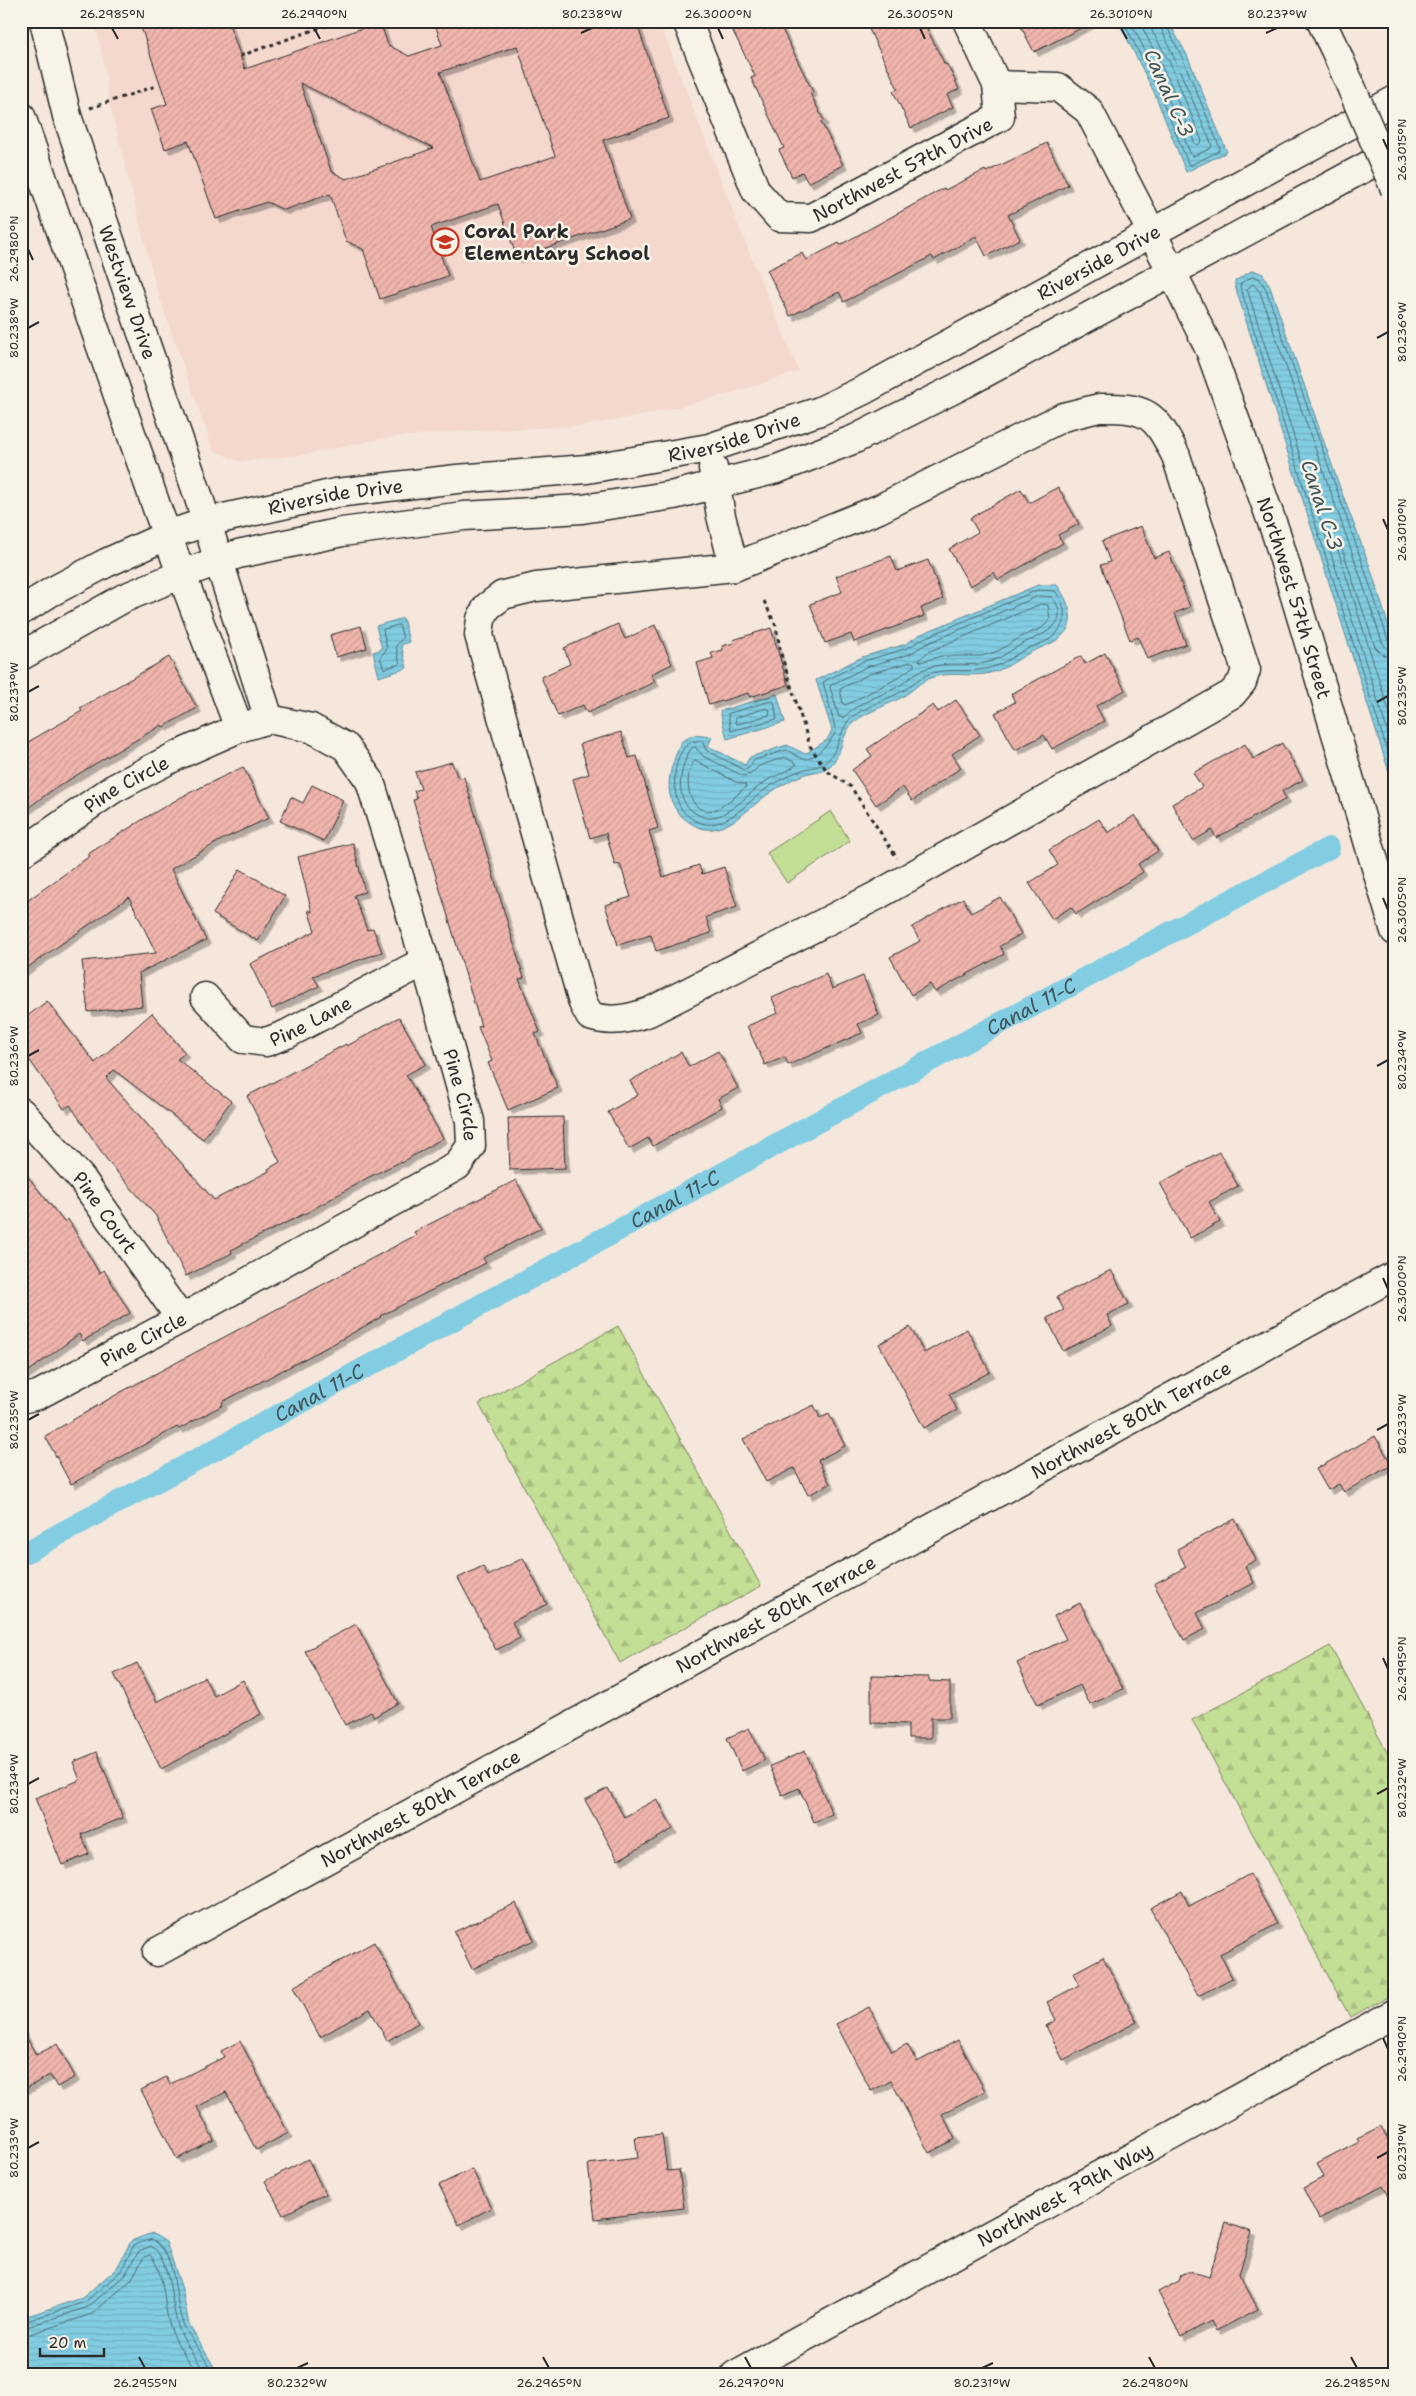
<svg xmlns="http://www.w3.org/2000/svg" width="1416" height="2396" viewBox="0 0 1416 2396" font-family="'Shantell Sans',sans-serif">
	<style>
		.built { fill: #f4d8ce }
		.forest { fill: url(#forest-firs); stroke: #778460 }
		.park { fill: #c3de95; stroke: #778460 }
		.water { fill: url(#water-rules); stroke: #5f8c99 }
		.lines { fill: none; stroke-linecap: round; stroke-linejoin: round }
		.shore { stroke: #4e6c74; stroke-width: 1 }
		.canal { stroke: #82cde2; stroke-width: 22 }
		.building { fill: url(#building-hatch); stroke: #2b2b2b; fill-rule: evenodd; filter: url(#shadow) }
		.minor-casing { stroke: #2b2b2b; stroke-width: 31 }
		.highway-casing { stroke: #2b2b2b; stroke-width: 31 }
		.path { stroke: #2b2b2b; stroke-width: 3; stroke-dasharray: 4 4; stroke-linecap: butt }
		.minor { stroke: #f7f3e8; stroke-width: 28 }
		.highway { stroke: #f7f3e8; stroke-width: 28 }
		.highway-bridge-casing { stroke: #2b2b2b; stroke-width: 31; stroke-linecap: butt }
		.highway-bridge { stroke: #f7f3e8; stroke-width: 28 }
		.ticks { fill: none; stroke: #2b2b2b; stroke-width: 2 }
		.labels { text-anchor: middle; stroke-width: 5; stroke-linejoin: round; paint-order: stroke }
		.street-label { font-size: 19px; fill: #2b2b2b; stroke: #f7f3e8 }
		.poi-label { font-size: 19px; font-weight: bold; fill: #2b2b2b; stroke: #f7f3e8; text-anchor: start }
		.water-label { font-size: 20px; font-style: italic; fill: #415459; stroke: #f7f3e8 }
		.neatline { fill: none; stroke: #2b2b2b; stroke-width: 2 }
		.ticks-label { font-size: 12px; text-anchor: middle; fill: #2b2b2b }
	</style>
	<defs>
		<pattern id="forest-firs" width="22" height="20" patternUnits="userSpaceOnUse" patternTransform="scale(1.25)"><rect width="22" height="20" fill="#c3de95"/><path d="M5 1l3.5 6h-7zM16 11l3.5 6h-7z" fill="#a8bf81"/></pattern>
		<pattern id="water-rules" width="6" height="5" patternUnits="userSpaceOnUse" patternTransform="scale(1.25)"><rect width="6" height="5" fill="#82cde2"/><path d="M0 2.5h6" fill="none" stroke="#70b0c2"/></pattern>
		<pattern id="building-hatch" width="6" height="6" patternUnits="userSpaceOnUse" patternTransform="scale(1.25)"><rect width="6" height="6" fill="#f0b5ad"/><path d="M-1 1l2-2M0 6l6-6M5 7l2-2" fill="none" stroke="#ce9c95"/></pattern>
		<filter id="shadow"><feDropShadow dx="4.5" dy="4.5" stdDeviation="0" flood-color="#0004"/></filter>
	</defs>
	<rect width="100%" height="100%" fill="#f6e7dc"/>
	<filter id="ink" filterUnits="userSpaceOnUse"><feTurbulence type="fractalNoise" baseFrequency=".02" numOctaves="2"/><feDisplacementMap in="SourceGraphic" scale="10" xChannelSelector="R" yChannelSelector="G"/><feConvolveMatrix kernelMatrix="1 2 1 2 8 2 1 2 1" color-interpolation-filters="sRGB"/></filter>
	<g filter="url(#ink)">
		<polygon class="built" points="94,21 659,21 746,244 799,371 733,393 646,415 581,426 454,432 379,439 310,454 241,462 213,450 156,288 109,102 104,64"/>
		<g class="forest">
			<polygon points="618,1326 761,1586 620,1663 479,1404"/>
			<polygon points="1330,1646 1395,1767 1395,1993 1350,2017 1192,1720"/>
		</g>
		<polygon class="park" points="831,811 850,841 787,883 767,853"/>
		<g class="water">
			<polygon points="1118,21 1168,21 1187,55 1227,152 1186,172 1154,92"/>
			<polygon points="1253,270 1263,274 1270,287 1339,485 1370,567 1395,646 1395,791 1235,286 1235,281"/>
			<path d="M1038 585H1057C1065 596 1076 616 1067 630 1057 644 1043 646 1029 653 1014 662 1003 671 985 674 965 677 945 670 926 680 918 684 912 691 904 696 889 705 868 711 854 722 842 732 842 754 831 765 823 773 812 771 803 775 794 778 784 784 776 789 752 802 723 844 692 824 681 817 675 811 671 799 665 780 674 758 682 741L694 735 712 737 708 746 745 765 750 757 787 745 805 754 827 740 832 730 816 680 862 657 906 644 919 635Z"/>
			<polygon points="403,618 409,642 401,645 407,668 379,677 373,652 382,649 376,626"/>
			<polygon points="777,694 785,722 727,739 720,711"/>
			<polygon points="152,2233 166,2242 182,2289 189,2325 219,2375 21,2375 21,2318 82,2298 117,2268 131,2241"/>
		</g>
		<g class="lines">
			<g class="shore">
				<polyline points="1123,21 1158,90 1188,163 1191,165 1219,151 1220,148 1182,57 1164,21"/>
				<polyline points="1130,21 1164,88 1191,155 1194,156 1211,148 1212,145 1158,21"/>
				<polyline points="1139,21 1171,85 1195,144 1198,145 1202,141 1170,63 1152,31 1151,21"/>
				<path d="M1038 590 1055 591C1068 607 1068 626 1050 639 1044 643 1036 645 1029 648 1013 655 1003 666 985 669 965 673 946 667 926 675 917 679 910 687 901 692 888 699 855 711 848 721 840 733 837 752 827 761 820 768 810 767 802 770 792 773 781 780 772 785 752 797 736 820 712 824 707 825 699 823 694 820 688 816 682 812 679 804 670 786 674 737 702 741L706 750 744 770 749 768 754 760 786 750C792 752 798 758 804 759 815 760 832 740 836 731L823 682 864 661 908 648 922 639Z"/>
				<path d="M1039 596 1052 597C1072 623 1046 633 1026 642 1011 649 1002 659 985 663 964 667 949 660 925 669 915 672 908 680 899 686 882 696 857 702 843 718L839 717 830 687 831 685 866 667 910 654 924 645Z"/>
				<polygon points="1041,604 1048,605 1050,620 1042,628 1021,637 998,651 982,656 941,656 921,662 919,660 928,652"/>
				<polygon points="399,625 403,638 396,646 400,664 384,669 380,657 387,649 383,630"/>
				<path d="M1395 644 1388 640C1350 522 1306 406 1266 289L1259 278 1253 276 1241 283 1240 286 1395 775"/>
				<path d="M1395 650 1387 649 1382 642C1344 524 1300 409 1260 292L1253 284 1247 289 1395 755"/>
				<polyline points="1395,658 1383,655 1375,647 1341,545 1338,544 1337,547 1395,730"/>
				<polygon points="911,662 914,663 914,666 896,679 846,705 843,704 840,689 869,674"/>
				<polygon points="772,701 774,702 777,719 731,731 728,714"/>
				<polygon points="767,708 770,710 769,715 738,724 735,723 736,718"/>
				<path d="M695 747 703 756 743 776 751 774 759 766 785 757 797 764C788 772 776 775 766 781 749 793 733 813 712 818 706 819 700 816 695 813 673 799 680 768 690 750Z"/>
				<path d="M695 760 736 782 745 784 746 787C736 795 722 810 709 811 686 811 683 773 695 760Z"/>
				<path d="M21 2323 85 2302 121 2271 134 2245 152 2239C180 2256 172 2302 185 2328 194 2344 206 2358 214 2375"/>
				<path d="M21 2329 88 2307 125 2275 139 2251 151 2246C171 2258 171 2308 179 2329 185 2345 198 2360 207 2375"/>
				<path d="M21 2337 92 2314 131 2280 144 2257 150 2255C167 2275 162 2308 172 2332 178 2347 190 2361 198 2375"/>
			</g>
			<path class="canal" id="s1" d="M21 1555 935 1058 1329 848"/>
		</g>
		<g class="building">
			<path d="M139 21H228L245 69 380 22 388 45 409 56 442 45 434 21H560L563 28 581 21H636L669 118 603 140 630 219 517 258 498 204 431 227 448 276 380 299 363 249 346 241 330 194 284 210 267 202 216 219 188 141 165 149 151 109 167 104ZM517 46 555 156 480 182 440 72ZM300 83 367 116 434 148 346 179 331 171Z"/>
			<polygon points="728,21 778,21 813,92 810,93 824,121 821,122 843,165 808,183 802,172 792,177 779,150 784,148 751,78 755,76"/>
			<polygon points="865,21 923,21 945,65 947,64 959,89 947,95 953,107 911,128 893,91 898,89"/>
			<polygon points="1018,21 1095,21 1034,52"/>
			<polygon points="1047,143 1068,185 1008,215 1020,239 986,256 976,236 934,260 932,256 844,302 839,292 790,316 767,270 802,253 806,260 839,243 840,245 944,188 945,190 985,170 986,172"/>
			<polygon points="1058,487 1079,524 1058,535 1063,543 998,580 994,572 970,586 949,549 978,532 970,518 1021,489 1029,503"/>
			<polygon points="1141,526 1154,558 1169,552 1190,607 1175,613 1186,644 1147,659 1138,637 1130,640 1101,565 1110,562 1102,541"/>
			<polygon points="891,556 897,571 928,560 943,599 921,608 924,616 854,642 851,634 825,643 810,604 842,592 836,576"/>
			<polygon points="618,624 625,639 655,625 672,664 651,674 655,682 587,713 583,705 558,716 541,677 570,664 564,648"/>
			<polygon points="361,626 367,648 336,657 330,635"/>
			<polygon points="771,628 788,685 750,697 748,693 709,705 697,663 713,658 711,653 723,650 722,646 734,643 733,640"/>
			<polygon points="1105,653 1125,690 1096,706 1104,721 1052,749 1044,735 1015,750 995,713 1015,702 1011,694 1081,656 1085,664"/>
			<polygon points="169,657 197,708 163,727 162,725 98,762 51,791 21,813 21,746 82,711 80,708"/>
			<polygon points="956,700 980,735 952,754 961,768 912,801 903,787 876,805 852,770 872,756 867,749 933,705 938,712"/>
			<polygon points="621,732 629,758 637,756 658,828 649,831 663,877 699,865 702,874 724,867 737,907 706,917 711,933 656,951 651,935 618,945 605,905 631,897 620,864 615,865 606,833 590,838 573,779 589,774 580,744"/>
			<polygon points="1282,743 1303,780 1282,791 1286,799 1216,838 1212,830 1193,841 1172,804 1202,787 1193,773 1245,744 1253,759"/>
			<polygon points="452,762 458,779 464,777 524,978 519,979 540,1032 535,1034 558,1088 508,1110 488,1063 492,1061 478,1027 481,1026 413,800 417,799 414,791 421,789 415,772"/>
			<polygon points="243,767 269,818 223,839 171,869 206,940 139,973 142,1006 88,1012 82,961 156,953 129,897 21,972 21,907 31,898 90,856 88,854 145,818 185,795"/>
			<polygon points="312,785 343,800 324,841 280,821 291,797 303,803"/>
			<polygon points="1135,815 1158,851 1138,864 1143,872 1076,914 1071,907 1052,919 1029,883 1058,865 1049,850 1099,819 1108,833"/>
			<polygon points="353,843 365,892 354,895 367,930 373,928 382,952 313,976 319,986 272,1009 250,964 315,931 308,910 312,912 298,857"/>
			<polygon points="240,869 285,896 258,941 213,914"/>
			<polygon points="1000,897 1021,934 1000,946 1004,954 935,992 930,984 911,995 890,957 920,941 912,927 963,898 971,913"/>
			<polygon points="826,974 832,989 863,976 879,1015 858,1024 862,1033 788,1065 785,1057 765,1065 747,1026 778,1013 772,998"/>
			<polygon points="47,1001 95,1063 152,1013 185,1053 177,1059 231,1101 203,1139 114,1070 106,1078 214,1200 269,1171 268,1169 280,1162 247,1096 346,1044 347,1046 399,1017 426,1064 406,1075 443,1138 401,1163 400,1162 367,1178 310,1211 231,1250 232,1253 186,1276 156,1216 109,1163 70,1105 64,1109 21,1048 21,1021"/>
			<polygon points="718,1051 738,1088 718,1099 722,1107 653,1146 648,1138 629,1149 608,1112 638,1095 630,1081 681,1052 689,1067"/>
			<polygon points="563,1117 565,1168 510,1170 508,1118"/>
			<polygon points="1219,1152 1238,1186 1209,1202 1220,1222 1190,1238 1160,1183"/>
			<polygon points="21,1168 64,1222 68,1219 99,1273 104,1270 130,1313 83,1341 79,1334 21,1377"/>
			<polygon points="516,1180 541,1228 483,1258 486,1263 380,1316 381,1317 333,1344 222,1402 223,1405 179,1429 177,1427 71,1484 45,1436 121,1392 416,1235 414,1232"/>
			<polygon points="1111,1270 1129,1304 1107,1315 1112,1326 1063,1351 1047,1318 1064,1310 1057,1297"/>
			<polygon points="910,1327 924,1353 967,1329 990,1372 949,1394 957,1410 924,1428 879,1344"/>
			<polygon points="814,1405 820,1418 829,1414 845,1446 818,1460 830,1484 808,1495 794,1468 766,1482 743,1439"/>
			<polygon points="1375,1436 1392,1465 1344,1492 1339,1484 1328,1490 1316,1469"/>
			<polygon points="1235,1519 1256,1560 1245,1566 1254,1583 1197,1613 1205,1629 1184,1640 1154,1584 1186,1567 1177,1549"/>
			<polygon points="523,1558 547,1604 512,1622 520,1638 496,1650 458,1578 483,1566 488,1576"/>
			<polygon points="1080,1603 1123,1689 1090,1705 1080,1685 1038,1705 1017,1663 1066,1639 1054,1616"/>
			<polygon points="356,1624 398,1703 374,1717 371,1712 345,1725 305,1651"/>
			<polygon points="137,1663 157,1702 204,1677 214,1696 243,1680 261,1714 161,1769 114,1674"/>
			<polygon points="871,1676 929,1677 929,1681 950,1682 950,1718 931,1718 931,1738 908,1738 908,1724 871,1723"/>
			<polygon points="749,1728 765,1760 742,1771 727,1738"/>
			<polygon points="805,1751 832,1814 814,1822 799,1788 782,1795 770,1766"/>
			<polygon points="97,1752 123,1818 81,1834 89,1854 62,1865 35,1798 80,1780 73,1762"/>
			<polygon points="608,1788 624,1817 657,1799 673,1829 618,1860 585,1800"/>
			<polygon points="1250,1874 1277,1924 1220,1954 1232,1978 1198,1996 1150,1908 1182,1891 1189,1906"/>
			<polygon points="516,1903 534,1940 472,1969 454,1932"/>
			<polygon points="374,1942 418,2023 387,2041 370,2009 320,2037 293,1987"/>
			<polygon points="1103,1957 1137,2022 1063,2060 1046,2026 1056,2020 1047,2002 1079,1985 1073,1973"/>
			<polygon points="869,2007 892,2052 907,2044 917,2062 958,2040 985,2091 942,2114 955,2139 929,2153 891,2081 871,2091 836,2024"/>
			<polygon points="21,2027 36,2055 57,2044 75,2077 57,2087 50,2075 21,2091"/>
			<polygon points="240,2041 288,2133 256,2150 226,2092 197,2107 214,2140 177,2159 141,2090 166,2077 170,2084 224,2057 221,2051"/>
			<polygon points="1381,2126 1395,2153 1395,2208 1383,2185 1319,2219 1303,2188 1324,2177 1317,2163 1359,2141 1357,2138"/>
			<polygon points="662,2134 667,2171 679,2170 684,2208 595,2219 588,2164 638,2158 635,2137"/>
			<polygon points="308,2159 325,2194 283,2215 265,2181"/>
			<polygon points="472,2169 491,2208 459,2225 439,2185"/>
			<polygon points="1226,2223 1252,2232 1239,2274 1258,2309 1216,2331 1211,2321 1181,2337 1158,2292 1179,2281 1181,2275 1190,2271 1209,2277"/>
		</g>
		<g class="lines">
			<g class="minor-casing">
				<g id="minor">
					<path id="s2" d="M44 21 67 116 198 495 269 719"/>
					<path id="s3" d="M687 21 756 191 779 217 811 218 1000 117 997 85 967 21"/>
					<path id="s4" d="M997 85 1058 87 1089 111 1172 272 1210 350 1277 536 1395 931"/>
					<polyline points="21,116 158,511 239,728"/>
					<path d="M1099 408C1147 407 1155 413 1176 456L1246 670 1242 682 1232 694 876 896 649 1012C628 1019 611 1023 590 1016L583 1003 479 635 481 619 487 607 503 595 536 587 734 567 879 509 1063 417Z"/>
					<polyline points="713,468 721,516 734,567"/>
					<path id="s5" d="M21 611 51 592 106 563 168 535 206 522 336 493 457 479 587 469 709 448 820 411 864 390 1395 100"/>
					<polyline points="21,656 124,598 182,574 238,554 342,532 464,516 582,509 674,495 777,469 855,439 964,384 1395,151"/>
					<path id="s6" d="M21 853 113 789 176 756 239 728 269 719 311 728 346 747 370 781 425 961 470 1121 471 1146 457 1166 181 1319 38 1395 21 1399"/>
					<path id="s7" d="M205 997 243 1039 266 1042 287 1034 425 961"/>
					<path id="s8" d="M21 1112 81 1178 181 1319"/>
					<path id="s9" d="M157 1952 1395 1275"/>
					<path id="s10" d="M735 2375 1395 2013"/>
				</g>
			</g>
			<g class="highway-casing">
				<polyline id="highway" points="1321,21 1337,54"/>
			</g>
			<g class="path">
				<polyline points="240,56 339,21"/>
				<polyline points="90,108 156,86"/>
				<polyline points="764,601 776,626 781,654 810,746 827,771 851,787 897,858"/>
			</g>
			<use href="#minor" class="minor"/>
			<use href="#highway" class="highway"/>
			<g class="highway-bridge-casing">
				<polyline id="highway-bridge" points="1337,54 1395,189"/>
			</g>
			<use href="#highway-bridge" class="highway-bridge"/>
		</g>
	</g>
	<path class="ticks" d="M112 28 118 39M314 28 320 39M718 28 723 39M920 28 925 39M1121 28 1127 39M581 33 592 28M1266 33 1277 28M1383 139 1388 150M28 249 33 260M28 328 39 322M1377 338 1388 332M1383 519 1388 530M28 692 39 686M1377 702 1388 696M1383 898 1388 910M28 1056 39 1050M1377 1066 1388 1060M1383 1278 1388 1289M28 1420 39 1414M1377 1430 1388 1424M1383 1658 1388 1669M28 1784 39 1778M1377 1794 1388 1788M1383 2038 1388 2049M28 2148 39 2142M1377 2158 1388 2152M139 2357 145 2368M543 2357 549 2368M745 2357 751 2368M1149 2357 1155 2368M1351 2357 1357 2368M297 2368 308 2363M982 2368 993 2363"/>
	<defs>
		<g id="school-ring" transform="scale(1.4375)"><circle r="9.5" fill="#f7f3e8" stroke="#c8321e" stroke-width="1.5"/><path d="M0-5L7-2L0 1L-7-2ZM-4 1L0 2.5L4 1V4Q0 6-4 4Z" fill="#c8321e"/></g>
	</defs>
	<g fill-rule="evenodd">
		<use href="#school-ring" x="445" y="242"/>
	</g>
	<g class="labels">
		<g class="street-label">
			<text dy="7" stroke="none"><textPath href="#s3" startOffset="354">Northwest 57th Drive</textPath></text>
			<text dy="7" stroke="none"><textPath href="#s5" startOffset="1148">Riverside Drive</textPath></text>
			<text dy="7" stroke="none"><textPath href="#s2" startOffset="284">Westview Drive</textPath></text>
			<text dy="7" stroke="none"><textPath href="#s5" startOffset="742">Riverside Drive</textPath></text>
			<text dy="7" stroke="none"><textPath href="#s5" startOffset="338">Riverside Drive</textPath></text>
			<text dy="7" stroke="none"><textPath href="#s4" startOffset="630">Northwest 57th Street</textPath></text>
			<text dy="7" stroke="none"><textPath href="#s6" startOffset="126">Pine Circle</textPath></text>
			<text dy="7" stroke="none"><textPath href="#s7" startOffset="129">Pine Lane</textPath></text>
			<text dy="7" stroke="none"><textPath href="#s6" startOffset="735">Pine Circle</textPath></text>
			<text dy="7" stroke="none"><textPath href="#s8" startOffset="131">Pine Court</textPath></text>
			<text transform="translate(143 1339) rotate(-28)" y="7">Pine Circle</text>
			<text dy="7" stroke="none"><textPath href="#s9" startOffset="1110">Northwest 80th Terrace</textPath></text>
			<text dy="7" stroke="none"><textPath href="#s9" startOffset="705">Northwest 80th Terrace</textPath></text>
			<text dy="7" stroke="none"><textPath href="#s9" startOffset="300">Northwest 80th Terrace</textPath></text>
			<text dy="7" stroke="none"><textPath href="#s10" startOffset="376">Northwest 79th Way</textPath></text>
		</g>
		<g class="poi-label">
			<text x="464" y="238">Coral Park<tspan x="464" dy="22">Elementary School</tspan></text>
		</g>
		<g class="water-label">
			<text transform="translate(1169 93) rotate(66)" y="7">Canal C-3</text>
			<text transform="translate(1322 505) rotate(72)" y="7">Canal C-3</text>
			<text dy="7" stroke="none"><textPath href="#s1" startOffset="1149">Canal 11-C</textPath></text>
			<text dy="7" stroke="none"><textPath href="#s1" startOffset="744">Canal 11-C</textPath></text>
			<text dy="7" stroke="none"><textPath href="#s1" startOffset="339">Canal 11-C</textPath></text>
		</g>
	</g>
	<rect width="1416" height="2396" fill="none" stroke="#f7f3e8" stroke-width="55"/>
	<path d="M40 2348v8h64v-8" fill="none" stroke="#2b2b2b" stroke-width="2.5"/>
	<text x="48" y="2348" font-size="15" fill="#2b2b2b" stroke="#f7f3e8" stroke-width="4" paint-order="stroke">20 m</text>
	<rect x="28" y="28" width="1360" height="2340" class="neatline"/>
	<g class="ticks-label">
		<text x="112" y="18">26.2985°N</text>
		<text x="314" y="18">26.2990°N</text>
		<text x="592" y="18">80.238°W</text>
		<text x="718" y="18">26.3000°N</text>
		<text x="920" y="18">26.3005°N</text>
		<text x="1121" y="18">26.3010°N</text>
		<text x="1277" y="18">80.237°W</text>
		<text transform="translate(1402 150) rotate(-90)" y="4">26.3015°N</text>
		<text transform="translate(14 249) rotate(-90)" y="4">26.2980°N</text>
		<text transform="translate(14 328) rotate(-90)" y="4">80.238°W</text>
		<text transform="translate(1402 332) rotate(-90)" y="4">80.236°W</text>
		<text transform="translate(1402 530) rotate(-90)" y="4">26.3010°N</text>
		<text transform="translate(14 692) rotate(-90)" y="4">80.237°W</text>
		<text transform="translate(1402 696) rotate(-90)" y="4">80.235°W</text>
		<text transform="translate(1402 910) rotate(-90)" y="4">26.3005°N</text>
		<text transform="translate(14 1056) rotate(-90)" y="4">80.236°W</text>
		<text transform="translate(1402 1060) rotate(-90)" y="4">80.234°W</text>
		<text transform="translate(1402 1289) rotate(-90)" y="4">26.3000°N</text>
		<text transform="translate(14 1420) rotate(-90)" y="4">80.235°W</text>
		<text transform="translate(1402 1424) rotate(-90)" y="4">80.233°W</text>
		<text transform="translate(1402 1669) rotate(-90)" y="4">26.2995°N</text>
		<text transform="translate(14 1784) rotate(-90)" y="4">80.234°W</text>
		<text transform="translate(1402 1788) rotate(-90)" y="4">80.232°W</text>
		<text transform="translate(1402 2049) rotate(-90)" y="4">26.2990°N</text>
		<text transform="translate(14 2148) rotate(-90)" y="4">80.233°W</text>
		<text transform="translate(1402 2152) rotate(-90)" y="4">80.231°W</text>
		<text x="145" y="2387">26.2955°N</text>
		<text x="297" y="2387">80.232°W</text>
		<text x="549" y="2387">26.2965°N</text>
		<text x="751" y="2387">26.2970°N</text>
		<text x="982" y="2387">80.231°W</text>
		<text x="1155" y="2387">26.2980°N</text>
		<text x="1357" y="2387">26.2985°N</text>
	</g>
</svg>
